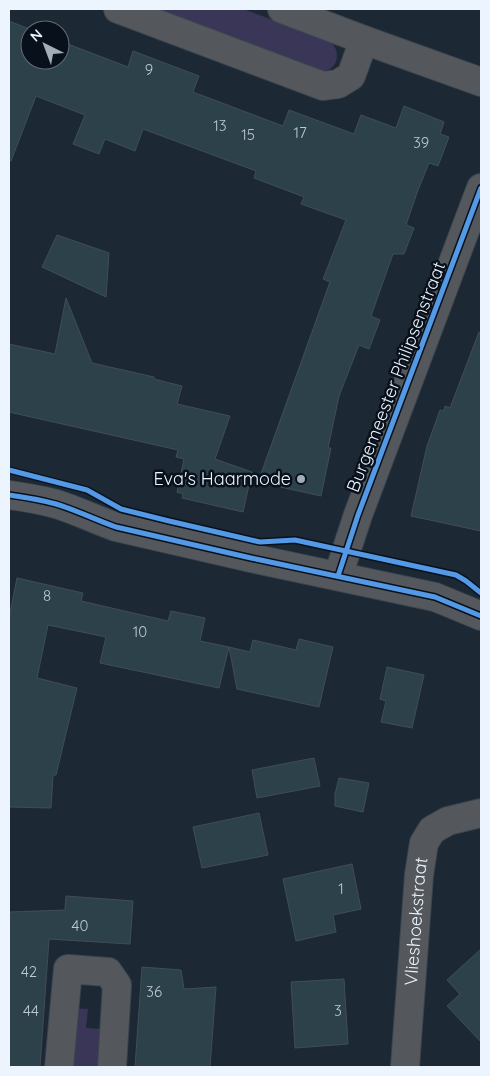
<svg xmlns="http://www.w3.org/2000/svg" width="490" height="1076" viewBox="0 0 490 1076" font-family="Quicksand,sans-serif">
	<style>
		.green { fill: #393658 }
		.building { fill: #2d414b; stroke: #414d56 }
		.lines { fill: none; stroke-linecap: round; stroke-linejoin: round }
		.street-casing { stroke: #3b454f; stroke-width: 30 }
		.street { stroke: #54585d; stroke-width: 28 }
		.cycleway-casing { stroke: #08111b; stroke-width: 8 }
		.cycleway { stroke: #5399e6; stroke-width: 5 }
		.poi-dot { fill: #a3adb7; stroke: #08111b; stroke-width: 2 }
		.labels { text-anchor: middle; stroke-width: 5; stroke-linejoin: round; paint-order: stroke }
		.number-label { font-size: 15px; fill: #bcc8d1 }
		.street-label { font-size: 18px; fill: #ecf5fe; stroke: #08111b }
		.poi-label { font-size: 18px; fill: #ecf5fe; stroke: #08111b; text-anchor: end }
	</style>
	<rect width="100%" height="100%" fill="#1c2834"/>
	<g class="green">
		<path d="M151 9H243L330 41C340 49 340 67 325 71 324 71 319 71 317 70Z"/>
		<polygon points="67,1008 88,1009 86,1028 102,1029 99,1067 63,1067"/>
	</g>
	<g class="building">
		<polygon points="9,21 32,30 30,30 30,60 60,60 60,41 128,67 133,51 199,76 193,92 283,126 289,110 354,134 361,115 396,128 404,106 444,122 440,134 449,137 438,166 429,163 418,190 406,225 414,228 404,254 393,254 371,316 380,320 369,349 359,345 339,396 328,448 331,448 321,496 258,482 330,282 323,279 346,220 301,204 304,197 254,178 256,171 143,129 135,151 105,139 99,154 73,144 85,115 36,96 11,161 9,161"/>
		<polygon points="57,235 109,253 106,297 42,267"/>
		<polygon points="66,298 92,363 154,377 154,379 182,386 177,404 230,416 215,459 252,472 243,512 182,498 183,494 177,492 184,459 176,457 178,450 9,412 9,344 55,354"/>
		<polygon points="479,332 481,333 481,531 411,516 427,446 440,410 444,411 445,406 450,408"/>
		<polygon points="17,578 83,593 81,601 168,621 171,611 205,618 200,641 229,647 219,688 100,663 106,637 48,625 37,678 77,688 56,775 53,775 51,808 9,807 9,618"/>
		<polygon points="299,639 333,647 319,707 237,689 229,647 250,652 253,640 296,650"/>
		<polygon points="387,667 424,675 412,728 381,722 386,701 380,699"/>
		<polygon points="314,758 320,786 257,798 252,770"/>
		<polygon points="339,778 369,783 363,812 335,806 335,794"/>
		<polygon points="259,813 268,855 202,868 193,827"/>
		<polygon points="352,864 361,909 333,915 336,932 296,941 283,879"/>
		<polygon points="66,896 133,901 130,944 49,939 40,1067 9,1067 9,912 65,910"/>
		<polygon points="481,949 481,1042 447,1006 460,994 447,980"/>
		<polygon points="142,967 181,970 184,989 216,987 210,1067 135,1067"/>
		<polygon points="344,979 348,1044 295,1048 291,982"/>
	</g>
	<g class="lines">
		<g class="street-casing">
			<g id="street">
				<polyline points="118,9 323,86 338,84 351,76 364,40"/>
				<polyline points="282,9 364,40 481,82"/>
				<path d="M9 495C24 497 41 500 56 504 76 510 96 520 116 527L251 558 435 597 481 616"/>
				<polyline points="338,576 358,515 481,188"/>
				<polyline points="59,1067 68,969 108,972 117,985 112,1067"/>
				<path id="s1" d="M405 1067 419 875 424 843 432 830 448 821 481 813"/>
			</g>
		</g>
		<use href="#street" class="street"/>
		<g class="cycleway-casing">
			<g id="cycleway">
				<polyline points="9,470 87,490 121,509 169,521 260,542 295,540 456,575 466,581 481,593"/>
				<path d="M9 495C24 497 41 500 56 504 76 510 96 520 116 527L251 558 435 597 481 616"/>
				<polyline points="338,576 358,515 481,188"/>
			</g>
		</g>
		<use href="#cycleway" class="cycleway"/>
	</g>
	<circle class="poi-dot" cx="301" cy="479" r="5"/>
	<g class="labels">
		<g class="number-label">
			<text x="149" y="75">9</text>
			<text x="220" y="131">13</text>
			<text x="300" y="138">17</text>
			<text x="248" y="140">15</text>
			<text x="421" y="148">39</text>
			<text x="47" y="601">8</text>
			<text x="140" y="637">10</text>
			<text x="341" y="894">1</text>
			<text x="80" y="931">40</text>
			<text x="29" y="977">42</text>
			<text x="154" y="997">36</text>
			<text x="31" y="1016">44</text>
			<text x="338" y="1016">3</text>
		</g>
		<g class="street-label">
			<text transform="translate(396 377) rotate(-69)" y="6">Burgemeester Philipsenstraat</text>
			<text dy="6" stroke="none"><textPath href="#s1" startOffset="146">Vlieshoekstraat</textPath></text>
		</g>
		<g class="poi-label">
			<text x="291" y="485">Eva's Haarmode</text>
		</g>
	</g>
	<rect width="490" height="1076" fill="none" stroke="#ecf5fe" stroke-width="20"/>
	<g transform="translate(45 45) rotate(318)"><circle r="24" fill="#08111b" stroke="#636c76"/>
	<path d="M0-4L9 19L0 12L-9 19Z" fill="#a3adb7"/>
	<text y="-8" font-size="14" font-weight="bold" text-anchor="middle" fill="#ecf5fe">N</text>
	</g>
</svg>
